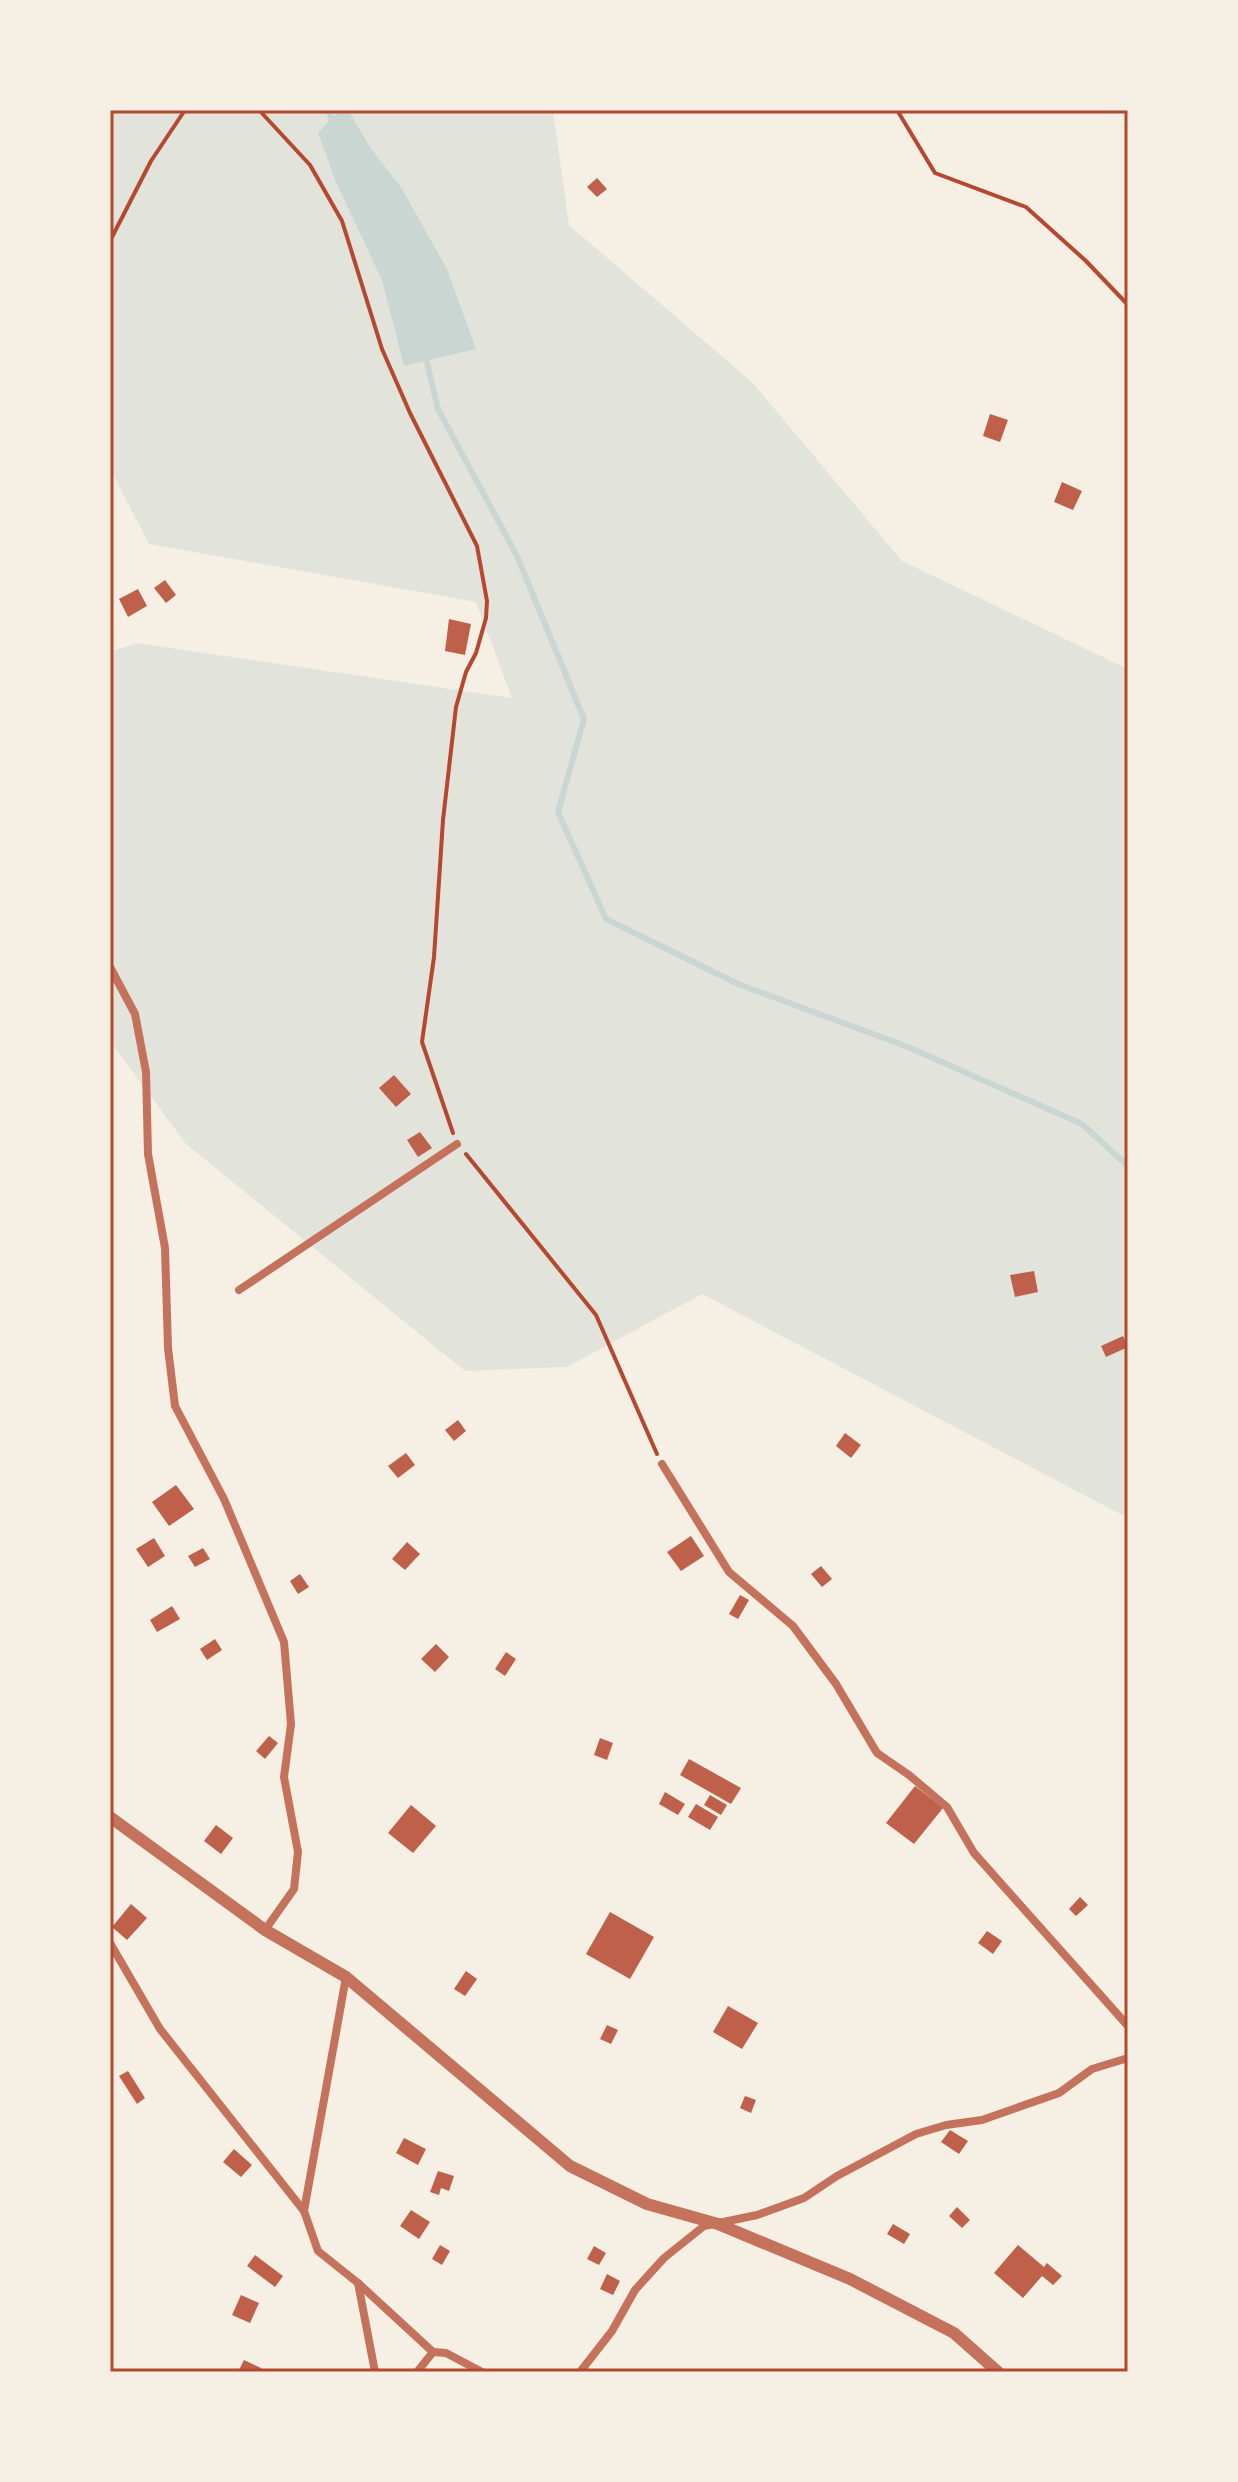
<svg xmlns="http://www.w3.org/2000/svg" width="1238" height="2482" viewBox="0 0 1238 2482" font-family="'DM Sans',sans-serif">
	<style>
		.green { fill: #e2e4dc }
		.water { fill: #c9d6d2 }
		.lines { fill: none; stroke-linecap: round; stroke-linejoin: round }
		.stream { stroke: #c9d6d2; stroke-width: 6 }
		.building { fill: #bf614a }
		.path { stroke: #b5482f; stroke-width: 4 }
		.minor { stroke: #c5725c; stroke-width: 8 }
		.tertiary { stroke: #c5725c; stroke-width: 12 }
		.neatline { fill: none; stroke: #b5482f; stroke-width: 3 }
	</style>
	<rect width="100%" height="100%" fill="#f6efe4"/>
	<polygon class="green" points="110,110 553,110 569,225 752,382 902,561 1128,669 1128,1518 702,1294 567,1367 465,1371 186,1144 110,1041 110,652 137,643 512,698 476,602 149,544 110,469"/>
	<polygon class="water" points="340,110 348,110 370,147 402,189 447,269 476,349 404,366 382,280 336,182 318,133"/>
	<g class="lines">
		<g class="stream">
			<polyline points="328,110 334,125"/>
			<polyline points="425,354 438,409 517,556 584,719 558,812 606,919 738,984 908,1047 1082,1124 1128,1166"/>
		</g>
	</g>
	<g class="building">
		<polygon points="597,178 607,189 597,197 587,187"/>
		<polygon points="990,414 1008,420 1000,442 983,436"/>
		<polygon points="1062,482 1082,491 1073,510 1054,502"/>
		<polygon points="165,580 176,595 166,603 154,588"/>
		<polygon points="138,589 147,606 128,617 119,599"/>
		<polygon points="449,619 471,624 465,655 445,651"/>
		<polygon points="394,1075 411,1094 396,1107 379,1088"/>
		<polygon points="420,1132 432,1148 418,1157 407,1140"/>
		<polygon points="1034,1271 1038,1292 1015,1297 1010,1275"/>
		<polygon points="1123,1336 1128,1347 1106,1357 1101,1346"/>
		<polygon points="458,1420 466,1431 454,1441 445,1430"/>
		<polygon points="845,1433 861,1445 851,1458 836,1446"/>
		<polygon points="406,1453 415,1465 398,1478 388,1466"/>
		<polygon points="176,1485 194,1509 169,1526 152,1502"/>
		<polygon points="691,1536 704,1556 681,1571 667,1552"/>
		<polygon points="154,1538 165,1556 148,1567 136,1549"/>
		<polygon points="407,1542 420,1554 405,1570 392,1559"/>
		<polygon points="203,1548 210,1559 195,1567 188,1556"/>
		<polygon points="821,1566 832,1579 822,1587 811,1574"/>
		<polygon points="300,1574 309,1587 298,1594 290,1581"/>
		<polygon points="740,1595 749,1600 738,1619 729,1614"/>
		<polygon points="172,1606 180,1619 157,1632 150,1620"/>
		<polygon points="215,1639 222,1650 207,1660 200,1649"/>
		<polygon points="436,1644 449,1657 435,1672 421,1659"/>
		<polygon points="506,1652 516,1659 505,1676 495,1669"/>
		<polygon points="269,1736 278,1743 265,1759 256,1751"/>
		<polygon points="600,1738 613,1743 607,1760 594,1755"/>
		<polygon points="689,1759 741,1788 731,1804 680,1775"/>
		<polygon points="915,1786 943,1808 914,1844 886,1823"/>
		<polygon points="665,1792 685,1804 678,1815 659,1804"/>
		<polygon points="710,1795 727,1805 721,1815 704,1805"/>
		<polygon points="696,1804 718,1817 710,1830 688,1817"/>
		<polygon points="411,1805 436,1826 413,1853 388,1833"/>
		<polygon points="216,1825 233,1838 221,1854 204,1841"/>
		<polygon points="1080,1897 1088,1905 1076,1916 1069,1909"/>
		<polygon points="131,1904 147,1918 127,1940 112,1927"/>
		<polygon points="610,1912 654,1937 630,1979 586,1954"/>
		<polygon points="987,1931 1002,1941 993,1954 978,1943"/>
		<polygon points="466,1971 477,1979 465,1996 454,1989"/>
		<polygon points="728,2006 758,2023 742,2049 713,2032"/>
		<polygon points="607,2025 618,2030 611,2044 600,2039"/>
		<polygon points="128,2071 145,2098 137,2104 119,2076"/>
		<polygon points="745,2096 756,2100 751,2113 740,2108"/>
		<polygon points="950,2130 968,2141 959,2154 941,2142"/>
		<polygon points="404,2138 426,2149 418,2165 396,2153"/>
		<polygon points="234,2149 252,2165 241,2177 223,2162"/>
		<polygon points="438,2171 454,2176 449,2191 441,2188 439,2195 430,2192"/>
		<polygon points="957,2207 970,2220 962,2228 949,2216"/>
		<polygon points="411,2210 430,2222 419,2239 400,2226"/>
		<polygon points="893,2224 910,2234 904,2244 887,2234"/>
		<polygon points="440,2245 450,2251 442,2265 432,2259"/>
		<polygon points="1018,2245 1044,2267 1047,2263 1062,2276 1053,2285 1042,2276 1023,2298 994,2273"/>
		<polygon points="594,2246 606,2253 599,2265 587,2259"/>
		<polygon points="255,2255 283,2276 275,2287 247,2266"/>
		<polygon points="607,2274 620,2281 613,2295 600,2289"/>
		<polygon points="241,2295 259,2303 250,2323 232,2315"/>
		<polygon points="244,2360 261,2368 259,2372 238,2372"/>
	</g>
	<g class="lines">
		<g class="path">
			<polyline points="259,110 310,165 342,221 382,349 410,413 477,546 487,601 486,618 476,653 466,672 456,707 443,820 434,957 422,1042 453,1133"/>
			<polyline points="897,110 935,173 1026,207 1086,261 1128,305"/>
			<polyline points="110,241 151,161 185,110"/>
			<polyline points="466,1154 596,1315 657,1454"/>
		</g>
		<g class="minor">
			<polyline points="110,967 135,1014 146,1072 148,1154 165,1248 168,1348 175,1406 224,1499 284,1642 291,1724 284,1777 298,1852 294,1889 265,1930"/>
			<polyline points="239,1290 457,1144"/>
			<polyline points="662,1464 729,1572 793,1626 836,1684 877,1753 909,1775 947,1807 974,1853 1128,2026"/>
			<polyline points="110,1943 160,2029 304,2211 318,2251 358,2283 433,2352 446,2353 482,2372"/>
			<polyline points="304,2211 346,1977"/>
			<polyline points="358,2283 375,2372"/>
			<polyline points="417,2372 433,2352"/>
			<polyline points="580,2372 612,2331 635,2290 664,2258 704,2226 757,2215 804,2198 837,2176 916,2134 946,2125 982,2120 1059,2093 1092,2069 1128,2058"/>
		</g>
		<polyline class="tertiary" points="110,1817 265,1930 346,1977 570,2166 647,2204 718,2224 850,2279 954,2333 998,2372"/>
	</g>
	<rect width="1238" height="2482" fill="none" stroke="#f6efe4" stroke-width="224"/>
	<rect x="112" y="112" width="1014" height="2258" class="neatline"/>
</svg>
